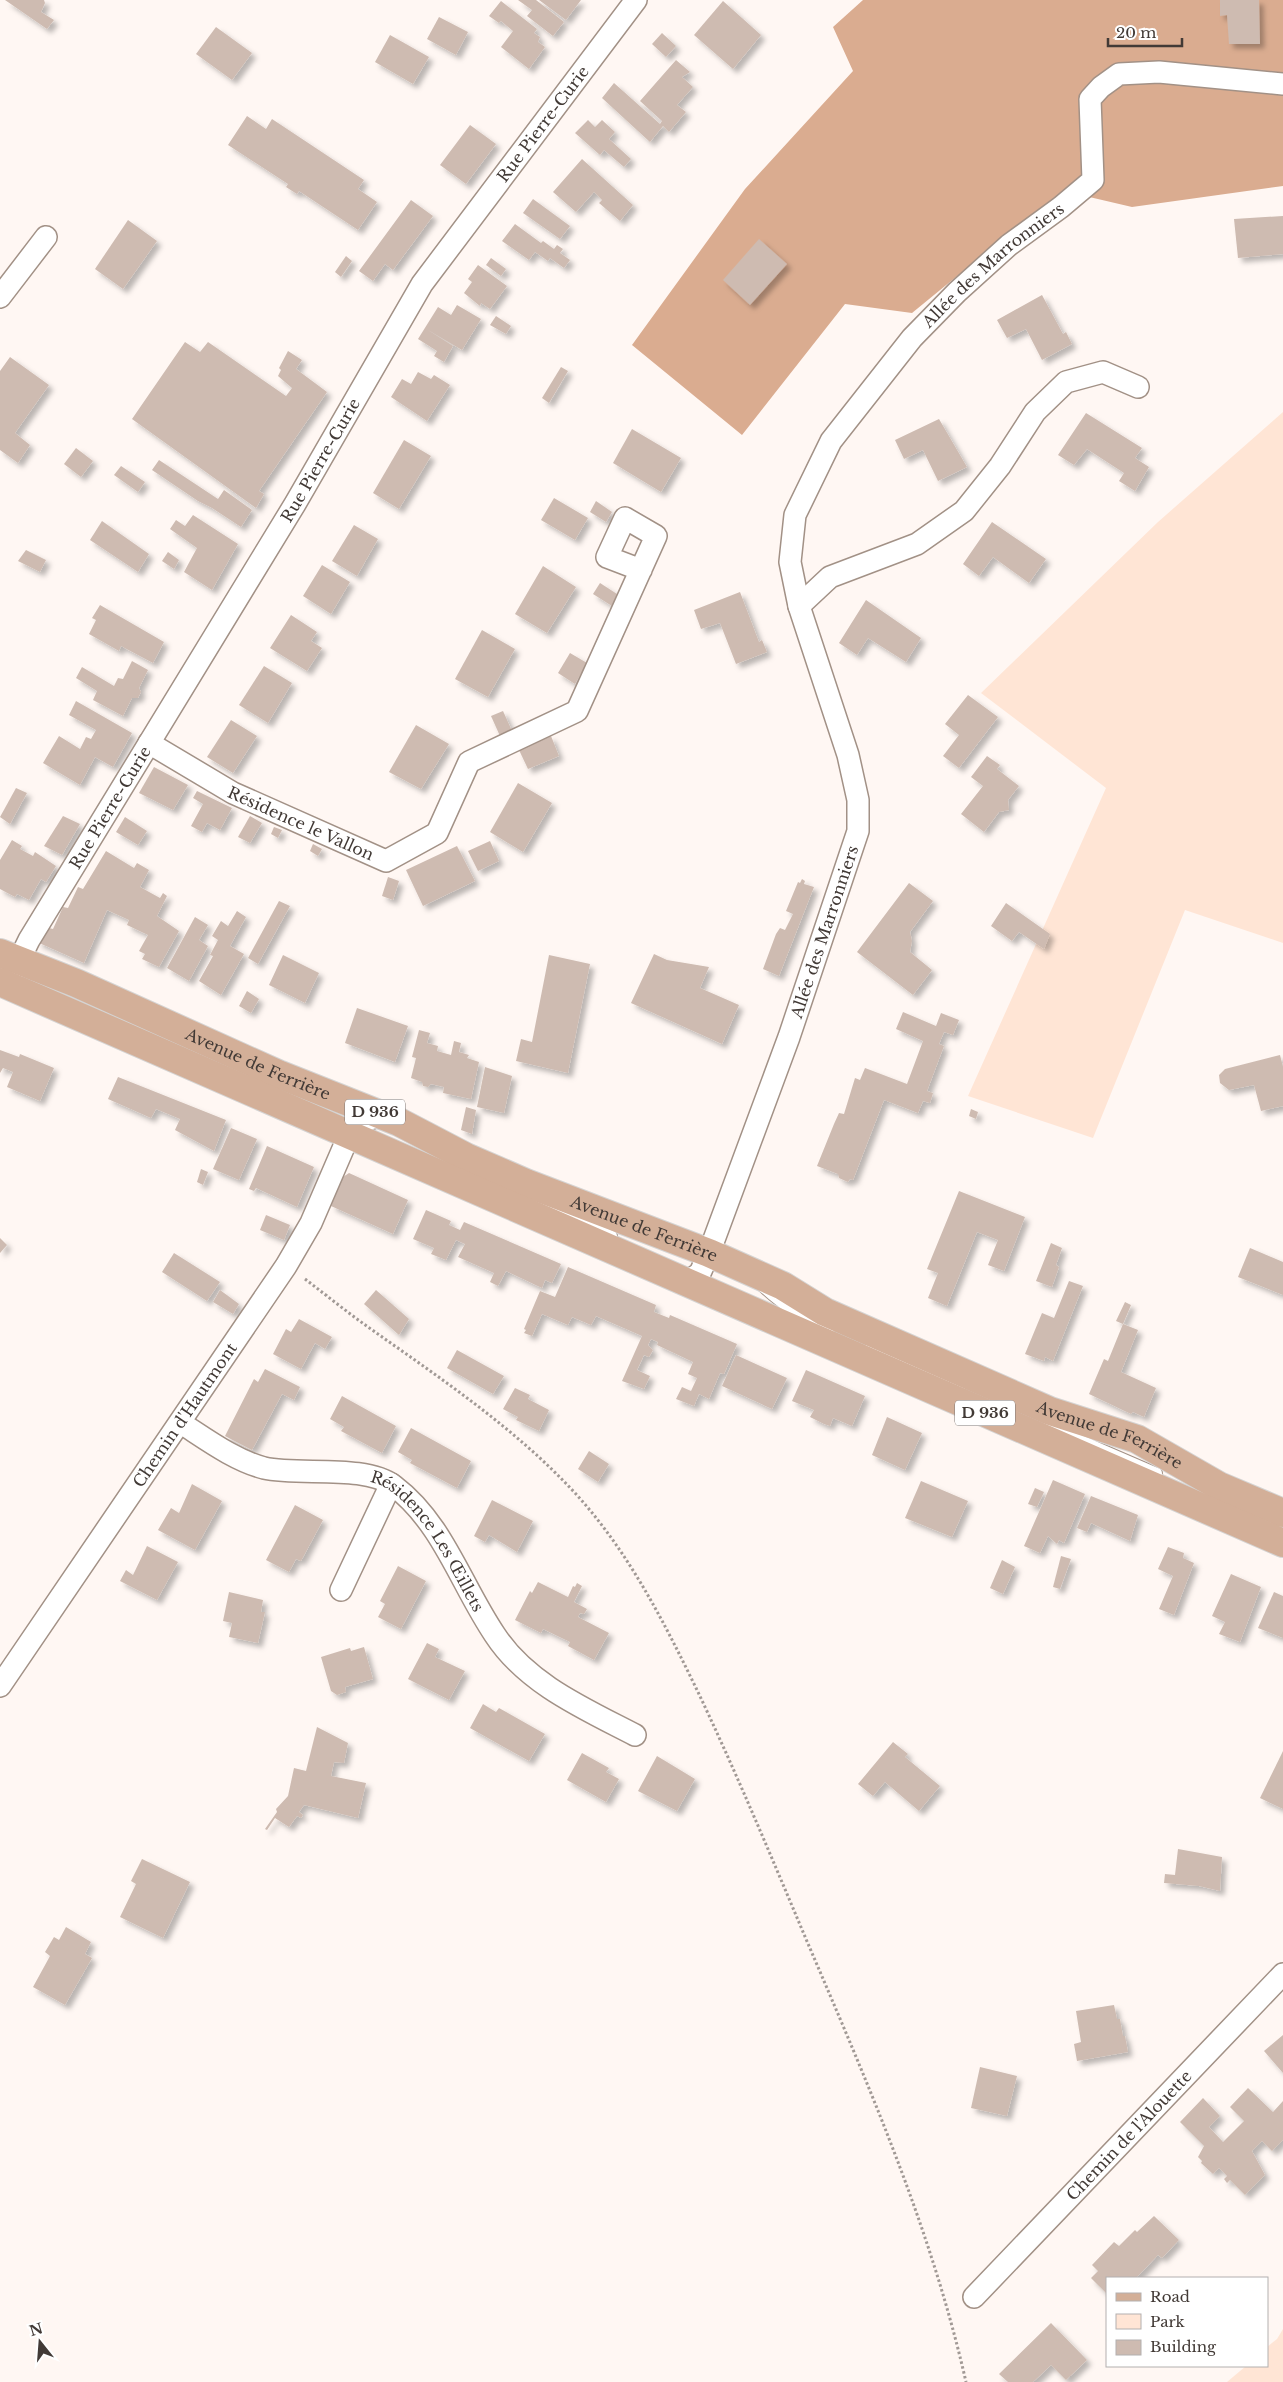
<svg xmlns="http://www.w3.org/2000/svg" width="1283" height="2382" viewBox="0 0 1283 2382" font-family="'Libre Baskerville',serif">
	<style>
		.green { fill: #ffe5d5 }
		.forest { fill: #daac90 }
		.building { fill: #cebbb1; filter: url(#shadow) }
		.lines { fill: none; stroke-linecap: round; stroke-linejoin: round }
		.service-casing { stroke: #a29186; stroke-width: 12 }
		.minor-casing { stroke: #a29186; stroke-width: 24 }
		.primary-casing { stroke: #d5d4d3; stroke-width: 30 }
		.path { stroke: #a19995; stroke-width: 3; stroke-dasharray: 2.5 2.5; stroke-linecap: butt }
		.service { stroke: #fff; stroke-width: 10 }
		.minor { stroke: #fff; stroke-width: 21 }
		.primary { stroke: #d3af98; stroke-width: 28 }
		.labels { text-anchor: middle; stroke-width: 4.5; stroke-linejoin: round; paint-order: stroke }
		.shield { fill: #fff; stroke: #7b7572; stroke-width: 1 }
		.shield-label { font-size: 15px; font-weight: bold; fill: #423a36 }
		.street-label { font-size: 16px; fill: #423a36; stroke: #fff }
	</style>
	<defs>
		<filter id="shadow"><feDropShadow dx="4.5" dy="4.5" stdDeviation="2.5" flood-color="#0004"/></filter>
	</defs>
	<rect width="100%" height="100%" fill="#fff7f3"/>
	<g class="green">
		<polygon points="1283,412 1283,943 1185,910 1093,1138 968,1096 1106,788 981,693 1158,522"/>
		<polygon points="1283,2329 1283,2382 1227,2382 1246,2366 1267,2366 1267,2347 1277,2339"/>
	</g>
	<polygon class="forest" points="863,0 1283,0 1283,186 1132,207 1068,192 1000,241 912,313 845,304 742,435 632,345 745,189 853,71 833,27"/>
	<g class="building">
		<polygon points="5,0 44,0 45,3 41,12 54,20 47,29"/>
		<polygon points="518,0 536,0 564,22 553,36 527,16 532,10"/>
		<polygon points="539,0 581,0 566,20"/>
		<polygon points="1220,0 1259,0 1260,44 1229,44 1227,15 1220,16"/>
		<polygon points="501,1 537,29 534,33 540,37 538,42 545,47 529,69 501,47 513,31 501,21 499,23 489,16"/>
		<polygon points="723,1 761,35 733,69 694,35"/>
		<polygon points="439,17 468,32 456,55 427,39"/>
		<polygon points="216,27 252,53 232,80 196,54"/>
		<polygon points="662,33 676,46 666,57 652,44"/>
		<polygon points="390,35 429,57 413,84 375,62"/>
		<polygon points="676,60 690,72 682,77 693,87 677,105 686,112 669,132 663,126 650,142 602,98 614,83 660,124 662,121 640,101"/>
		<polygon points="247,116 266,129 272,119 364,180 358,189 377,202 358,230 299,191 297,194 286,187 288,184 228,145"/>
		<polygon points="588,120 595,127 602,120 615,132 609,139 631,159 624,167 604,150 600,155 575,133"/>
		<polygon points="470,125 496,144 466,184 440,165"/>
		<polygon points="582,159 633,205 620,221 599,203 602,200 594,192 576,212 553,192"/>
		<polygon points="533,199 570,226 560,239 523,213"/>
		<polygon points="411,200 433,216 393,270 385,264 373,281 359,271"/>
		<polygon points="1283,216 1283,254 1238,258 1234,219"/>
		<polygon points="128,220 157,241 123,289 95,269"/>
		<polygon points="515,224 541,243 543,241 554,249 557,245 563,249 560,253 570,260 564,268 550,258 548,261 535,252 529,260 502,241"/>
		<polygon points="759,239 787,264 750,305 723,280"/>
		<polygon points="346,256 352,261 341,277 335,272"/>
		<polygon points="491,258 506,269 501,276 486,265"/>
		<polygon points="478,265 507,286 490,309 481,303 480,306 464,293 472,282 468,279"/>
		<polygon points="1042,295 1063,334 1066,332 1072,344 1042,360 1026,329 1007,338 997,320"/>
		<polygon points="457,305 481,319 462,350 428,330 453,346 444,362 434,356 437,351 418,339 438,307 451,315"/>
		<polygon points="496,316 511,326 506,334 490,325"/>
		<polygon points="185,342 200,352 208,342 286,396 292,388 278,376 281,370 279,368 288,351 302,360 296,369 327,392 259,491 264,494 256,508 132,419"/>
		<polygon points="10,357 49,385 15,433 30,445 18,463 0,450 0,371"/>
		<polygon points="561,367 568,371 549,403 542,398"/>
		<polygon points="418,372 431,379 434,375 450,385 427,421 391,397 402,379 411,384"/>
		<polygon points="1086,413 1142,448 1135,458 1149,467 1135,491 1119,481 1124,473 1087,449 1074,465 1058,455"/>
		<polygon points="939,419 967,467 938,481 923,450 904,459 895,440"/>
		<polygon points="632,429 681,458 661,492 613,463"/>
		<polygon points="404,440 431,456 399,509 373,493"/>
		<polygon points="76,448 93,461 81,477 64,464"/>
		<polygon points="159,460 218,499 224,490 252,510 241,527 212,508 198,501 152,470"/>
		<polygon points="121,466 145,482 138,492 114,475"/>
		<polygon points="554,498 588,518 575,540 541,520"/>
		<polygon points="596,501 612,512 606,522 590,512"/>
		<polygon points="193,515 238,544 212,590 184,572 197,548 170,529 176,520 185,526"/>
		<polygon points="102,521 149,554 138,572 90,540"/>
		<polygon points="992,522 1046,559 1029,583 993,557 979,576 963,564"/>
		<polygon points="354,525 378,539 357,576 332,561"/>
		<polygon points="26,550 46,560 40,572 18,561"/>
		<polygon points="168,552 179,560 174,569 162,561"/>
		<polygon points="322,565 350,582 331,614 303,596"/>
		<polygon points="543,566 576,587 547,633 515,614"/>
		<polygon points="600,583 617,594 612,606 593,594"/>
		<polygon points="740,592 759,642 762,640 767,652 736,664 720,623 701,629 694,610"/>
		<polygon points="866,600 921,638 906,662 868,638 857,655 839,643"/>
		<polygon points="100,605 164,642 153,663 121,646 119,651 89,634 96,620 92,618"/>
		<polygon points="291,615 317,632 311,641 322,648 307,671 270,648"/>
		<polygon points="482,630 515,649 488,697 455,679"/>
		<polygon points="570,653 587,663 575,684 558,673"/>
		<polygon points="132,661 148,670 139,688 141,692 138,698 132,698 123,716 93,700 97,691 76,678 82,667 114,686 118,678 123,679"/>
		<polygon points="264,666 292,683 268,723 239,705"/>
		<polygon points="968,695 998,717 959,768 943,756 959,735 945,724"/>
		<polygon points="76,701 132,733 113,767 95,757 80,785 43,763 59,736 80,749 86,737 91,739 96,730 69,715"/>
		<polygon points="503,711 512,731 500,736 491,716"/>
		<polygon points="231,720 257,736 233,773 207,757"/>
		<polygon points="416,725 449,744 421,789 389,772"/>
		<polygon points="551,736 559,756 528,769 519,750"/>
		<polygon points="987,756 1000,765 997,769 1019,786 1008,800 1009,810 999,812 984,832 961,814 983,786 971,777"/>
		<polygon points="154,767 188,785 173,810 139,793"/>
		<polygon points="518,783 552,803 523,852 490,832"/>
		<polygon points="16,788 27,793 10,824 0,817"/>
		<polygon points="197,791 232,808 220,830 207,823 202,832 191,826 203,804 193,798"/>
		<polygon points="63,816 80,824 62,855 44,846"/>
		<polygon points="250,816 262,823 250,843 238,837"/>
		<polygon points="125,817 147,831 138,845 116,832"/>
		<polygon points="274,827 282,830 278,838 271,834"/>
		<polygon points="12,840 22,846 20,849 33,856 35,852 56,866 46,882 41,879 29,900 17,894 15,897 0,889 0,860"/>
		<polygon points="490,841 499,861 478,871 468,851"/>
		<polygon points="313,844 322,849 318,856 310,851"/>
		<polygon points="457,846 475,881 423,906 406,870"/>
		<polygon points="106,851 134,868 137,863 149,870 140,887 160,898 163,893 167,896 157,916 179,931 159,967 142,959 145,954 139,951 148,935 127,925 129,920 107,910 84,963 37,942 45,927 53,929 63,907 68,908 78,887 83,889"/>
		<polygon points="388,877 399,881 393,900 382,896"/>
		<polygon points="802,879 805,881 804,884 814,887 779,976 763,969 776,934 780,928 785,930 793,914 786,911 798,882 800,883"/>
		<polygon points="909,883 933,901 910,932 912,941 910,952 932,970 913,995 857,952"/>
		<polygon points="279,901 290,906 258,964 248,958"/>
		<polygon points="1006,903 1050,934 1044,949 1019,932 1012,941 991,926"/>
		<polygon points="237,911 246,917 230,946 244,954 221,995 199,981 213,956 210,955 218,940 212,936 221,921 228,926"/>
		<polygon points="195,917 208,925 199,940 208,946 189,981 167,968"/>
		<polygon points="654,954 667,960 709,967 700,988 739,1005 722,1044 631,1003"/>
		<polygon points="283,955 319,973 305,1003 269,985"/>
		<polygon points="549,955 590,964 568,1073 516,1061 521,1039 532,1042"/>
		<polygon points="247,991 259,999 251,1013 239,1006"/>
		<polygon points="357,1008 408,1026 395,1062 345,1043"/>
		<polygon points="903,1012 936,1026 941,1013 959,1020 953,1035 944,1032 939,1044 944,1046 927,1091 933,1093 930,1103 923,1101 918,1113 884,1100 853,1180 850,1179 848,1182 839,1178 838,1174 817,1166 834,1124 839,1113 844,1114 855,1078 860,1080 865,1068 907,1084 923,1041 896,1029"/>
		<polygon points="419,1030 430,1033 427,1043 438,1046 437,1051 451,1055 454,1041 461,1043 459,1052 469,1055 467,1058 479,1062 471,1099 443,1093 444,1087 431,1084 428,1087 423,1086 422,1082 411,1078 416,1058 412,1057"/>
		<polygon points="0,1050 19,1057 20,1054 54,1068 40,1101 7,1087 13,1072 3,1068 0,1073"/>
		<polygon points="1280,1055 1283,1067 1283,1106 1261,1111 1254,1085 1229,1090 1220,1083 1219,1075 1225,1069"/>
		<polygon points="485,1067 512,1076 504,1113 477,1107"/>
		<polygon points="118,1077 226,1120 214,1151 175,1130 180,1119 156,1109 151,1118 108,1099"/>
		<polygon points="466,1107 476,1110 472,1134 461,1130"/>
		<polygon points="971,1109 978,1112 976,1119 969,1116"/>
		<polygon points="231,1128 257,1139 239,1180 213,1169"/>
		<polygon points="267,1146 314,1167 297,1207 256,1188 254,1191 249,1189"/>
		<polygon points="201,1169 208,1172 203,1185 197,1182"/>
		<polygon points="349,1173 408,1200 393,1234 331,1206 343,1177"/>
		<polygon points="959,1191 1025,1217 1004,1271 988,1265 998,1240 977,1232 947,1306 928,1298 938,1273 927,1269"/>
		<polygon points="426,1210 451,1221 449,1225 460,1230 464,1222 561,1264 552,1283 545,1280 542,1288 506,1271 498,1286 490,1282 494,1273 458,1257 465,1244 456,1240 446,1260 431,1254 434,1248 413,1239"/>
		<polygon points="266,1215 290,1225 284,1240 260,1230"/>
		<polygon points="0,1238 7,1245 0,1253"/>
		<polygon points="1051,1243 1062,1248 1056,1265 1059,1267 1052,1287 1036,1281"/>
		<polygon points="1250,1248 1283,1262 1283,1295 1238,1277"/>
		<polygon points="174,1253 220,1282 207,1301 162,1272"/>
		<polygon points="568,1267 656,1305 654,1312 669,1318 670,1315 737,1344 724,1374 720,1373 709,1399 699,1394 694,1406 676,1399 682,1387 691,1391 697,1378 688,1374 693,1362 657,1345 658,1342 651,1339 648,1345 653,1350 649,1357 644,1355 637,1370 650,1376 644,1389 622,1381 642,1336 596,1316 591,1325 572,1317 568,1325 542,1314 532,1336 524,1333 526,1330 524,1329 540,1291 555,1297"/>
		<polygon points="1069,1281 1083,1286 1053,1361 1045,1357 1044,1361 1025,1354 1042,1313 1054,1318"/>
		<polygon points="220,1290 239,1304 233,1314 213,1302"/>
		<polygon points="376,1290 409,1319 399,1335 364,1304"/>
		<polygon points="1125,1302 1131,1305 1123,1324 1138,1330 1121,1372 1156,1388 1144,1417 1133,1412 1131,1414 1089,1394 1104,1359 1108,1361 1123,1324 1116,1321"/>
		<polygon points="299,1319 332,1337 325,1349 315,1343 301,1369 273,1354 286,1329 291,1332"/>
		<polygon points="457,1350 504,1376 493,1394 447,1368"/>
		<polygon points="736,1355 787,1378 772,1409 722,1386"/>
		<polygon points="265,1369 300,1387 294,1400 282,1394 252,1450 225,1436 254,1379 258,1382"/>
		<polygon points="806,1370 865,1396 852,1426 833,1418 830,1426 824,1424 810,1417 814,1410 792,1401"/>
		<polygon points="515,1388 530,1395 528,1399 549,1410 539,1431 516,1420 518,1417 503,1409"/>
		<polygon points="342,1396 396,1426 382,1453 341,1431 344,1427 330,1419"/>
		<polygon points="887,1417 922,1433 905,1470 872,1455"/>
		<polygon points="411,1428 471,1461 457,1488 410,1463 412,1460 398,1452"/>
		<polygon points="589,1451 609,1464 598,1482 578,1469"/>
		<polygon points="1053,1480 1085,1494 1064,1543 1059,1540 1057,1544 1048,1536 1040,1553 1024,1546"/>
		<polygon points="921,1481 968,1501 952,1537 905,1518"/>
		<polygon points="192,1484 222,1501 195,1550 158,1530 171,1508 179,1513"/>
		<polygon points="1035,1488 1044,1492 1037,1507 1028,1504"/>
		<polygon points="1091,1496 1138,1515 1130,1541 1091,1523 1087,1532 1077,1528"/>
		<polygon points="492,1500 533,1521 517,1552 489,1535 485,1542 474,1536"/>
		<polygon points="295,1505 323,1520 301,1561 296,1559 289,1572 266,1560"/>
		<polygon points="147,1546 178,1562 157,1600 120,1581 126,1570 133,1575"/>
		<polygon points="1168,1547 1184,1553 1183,1558 1194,1563 1174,1615 1159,1609 1173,1576 1158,1569"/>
		<polygon points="1061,1556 1071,1559 1060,1589 1053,1587"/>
		<polygon points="1002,1560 1015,1567 1003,1594 990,1588"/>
		<polygon points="398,1566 426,1581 401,1629 378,1617 385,1604 380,1601"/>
		<polygon points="1231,1574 1261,1587 1240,1642 1219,1634 1225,1622 1212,1616"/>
		<polygon points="538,1582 568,1597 573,1586 575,1587 577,1583 582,1586 574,1602 587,1609 584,1614 580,1613 578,1617 609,1633 594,1660 568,1646 570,1642 543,1629 541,1633 515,1620 530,1591 532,1593"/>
		<polygon points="229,1592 263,1600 261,1612 265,1612 258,1643 229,1637 232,1623 223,1621"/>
		<polygon points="1274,1592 1283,1596 1283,1638 1258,1628"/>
		<polygon points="427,1643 439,1649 435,1657 465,1671 449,1700 408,1679"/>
		<polygon points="364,1647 373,1679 345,1687 346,1692 337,1695 331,1691 321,1657 350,1648 351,1651"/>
		<polygon points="483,1704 496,1712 499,1708 545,1734 529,1761 470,1728"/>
		<polygon points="317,1727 348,1743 344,1763 334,1762 331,1776 366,1783 358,1818 304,1805 299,1812 303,1815 301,1818 297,1816 289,1827 275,1818 267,1830 265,1829 277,1812 276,1809 288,1796 294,1768 306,1771"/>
		<polygon points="893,1742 908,1754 905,1757 940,1786 919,1811 885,1782 873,1796 858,1784"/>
		<polygon points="1283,1751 1283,1809 1260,1798"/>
		<polygon points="582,1753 609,1768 606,1772 619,1779 606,1802 567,1780"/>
		<polygon points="657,1756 695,1779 677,1811 638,1791"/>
		<polygon points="1178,1849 1222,1857 1220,1891 1199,1886 1164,1883 1165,1874 1175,1875"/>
		<polygon points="142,1859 190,1882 163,1938 120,1917 136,1884 131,1881"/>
		<polygon points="66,1927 91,1942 85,1954 92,1958 65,2005 33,1987 50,1956 45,1952 54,1937 59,1940"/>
		<polygon points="1114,2005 1117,2019 1120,2019 1123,2036 1125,2036 1128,2052 1077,2061 1074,2044 1081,2042 1076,2011"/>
		<polygon points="1283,2035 1283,2073 1264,2051"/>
		<polygon points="980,2067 1017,2076 1007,2116 971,2108"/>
		<polygon points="1248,2088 1273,2112 1283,2101 1283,2140 1272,2151 1262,2141 1252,2151 1265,2175 1245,2195 1230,2180 1227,2183 1224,2179 1227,2176 1219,2168 1213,2174 1201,2163 1202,2161 1198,2157 1204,2146 1180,2122 1203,2098 1220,2116 1209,2127 1223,2142 1244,2121 1230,2107"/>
		<polygon points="1154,2216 1179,2240 1162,2258 1158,2255 1136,2278 1107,2278 1107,2294 1091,2278 1098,2271 1092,2265 1114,2242 1119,2246 1135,2230 1137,2232"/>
		<polygon points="1051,2323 1087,2360 1066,2380 1051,2365 1033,2382 1008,2382 999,2374"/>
	</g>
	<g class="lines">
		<g class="service-casing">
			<g id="service">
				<polyline points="534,1201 612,1236"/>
				<path d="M764 1288C783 1306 805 1319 829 1330"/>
				<polyline points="870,1348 960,1387"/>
				<polyline points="1048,1426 1157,1473"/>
			</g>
		</g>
		<g class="minor-casing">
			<g id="minor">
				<polyline points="0,297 46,237"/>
				<polyline points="799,606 830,577 917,544 964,511 1000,466 1035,412 1066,382 1103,372 1138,387"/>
				<path id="s1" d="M149 743 233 793 386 861 437 833 469 762 577 711 656 536 625 518 607 557 641 570"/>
				<path id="s2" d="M13 973 29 940 295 504 422 284 636 0"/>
				<path id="s3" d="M687 1282 700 1273 709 1253 789 1037 858 831V800L848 755 799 606 790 562 795 515 831 441 912 338 957 292 1009 245 1061 207 1093 180 1090 99 1101 87 1119 74 1159 72 1283 84"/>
				<path id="s4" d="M181 1423C206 1439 234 1460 264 1468 300 1476 365 1464 394 1486 443 1523 461 1585 495 1635 527 1684 585 1709 635 1735"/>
				<polyline points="341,1590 391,1484"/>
				<path id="s5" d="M0 1686 286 1266 311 1223 349 1135C359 1123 367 1119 382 1115"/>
				<path id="s6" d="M974 2297 1283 1974"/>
			</g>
		</g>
		<g class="primary-casing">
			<g id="primary">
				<path id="s7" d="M0 953 76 983 278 1074 399 1122 466 1157 526 1183 709 1253 783 1286 825 1312 1050 1411 1137 1439 1219 1486 1283 1513"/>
				<polyline points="0,982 1283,1543"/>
			</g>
		</g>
		<path class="path" d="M305 1279C326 1295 347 1312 368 1327 440 1378 515 1428 575 1493 628 1551 663 1620 697 1690 736 1772 771 1856 806 1939 868 2084 931 2228 966 2382"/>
		<use href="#service" class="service"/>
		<use href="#minor" class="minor"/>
		<use href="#primary" class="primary"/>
	</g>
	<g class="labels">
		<g class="shield">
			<rect x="345" y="1099.5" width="60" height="25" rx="4"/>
			<rect x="955" y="1400.5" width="60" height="25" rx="4"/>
		</g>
		<g class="shield-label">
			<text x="375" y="1117">D 936</text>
			<text x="985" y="1418">D 936</text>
		</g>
		<g class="street-label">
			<text dy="6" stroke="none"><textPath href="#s2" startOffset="1002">Rue Pierre-Curie</textPath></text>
			<text dy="6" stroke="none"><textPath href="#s3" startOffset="1134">Allée des Marronniers</textPath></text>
			<text dy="6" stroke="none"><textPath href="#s2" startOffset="598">Rue Pierre-Curie</textPath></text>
			<text dy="6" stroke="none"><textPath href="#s2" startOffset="192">Rue Pierre-Curie</textPath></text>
			<text dy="6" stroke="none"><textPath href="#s1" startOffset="172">Résidence le Vallon</textPath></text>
			<text dy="6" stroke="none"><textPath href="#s3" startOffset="379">Allée des Marronniers</textPath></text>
			<text dy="6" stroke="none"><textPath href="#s7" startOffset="281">Avenue de Ferrière</textPath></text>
			<text dy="6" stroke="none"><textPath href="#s7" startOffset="701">Avenue de Ferrière</textPath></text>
			<text dy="6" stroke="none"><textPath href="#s5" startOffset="328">Chemin d'Hautmont</textPath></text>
			<text dy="6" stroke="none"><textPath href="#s7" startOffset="1211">Avenue de Ferrière</textPath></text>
			<text dy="6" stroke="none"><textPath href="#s4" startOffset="291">Résidence Les Œillets</textPath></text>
			<text dy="6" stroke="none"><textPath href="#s6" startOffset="224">Chemin de l'Alouette</textPath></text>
		</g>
	</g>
	<rect x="1106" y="2277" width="162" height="90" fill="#ffffff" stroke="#b3b0af"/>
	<rect x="1116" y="2293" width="25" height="8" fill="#d3af98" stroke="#b3b0af"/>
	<text x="1150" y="2302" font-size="15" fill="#423a36">Road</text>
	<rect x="1116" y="2314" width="25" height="15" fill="#ffe5d5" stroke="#b3b0af"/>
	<text x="1150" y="2327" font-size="15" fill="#423a36">Park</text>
	<rect x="1116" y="2340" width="25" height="15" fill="#cebbb1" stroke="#b3b0af"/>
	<text x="1150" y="2352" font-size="15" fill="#423a36">Building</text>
	<g transform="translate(40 2342) rotate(343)" stroke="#ffffff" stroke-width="4" paint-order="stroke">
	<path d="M0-4L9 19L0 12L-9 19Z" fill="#423a36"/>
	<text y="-8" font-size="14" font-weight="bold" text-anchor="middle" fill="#423a36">N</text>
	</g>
	<path d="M1108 38v8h74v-8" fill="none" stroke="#423a36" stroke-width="2.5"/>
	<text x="1116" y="38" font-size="15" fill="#423a36" stroke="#ffffff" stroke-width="4" paint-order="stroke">20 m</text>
</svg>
